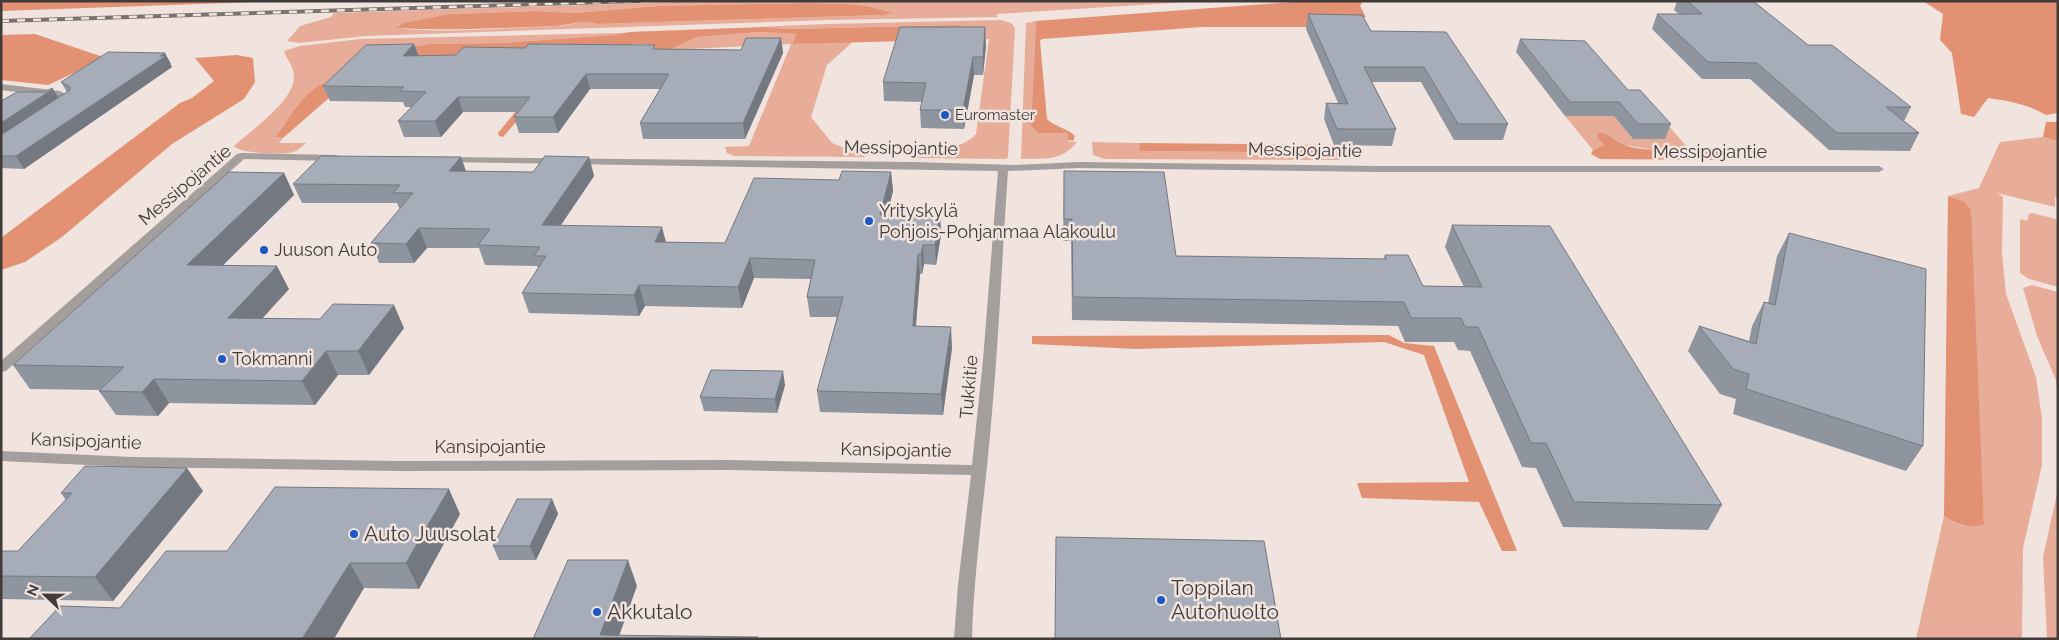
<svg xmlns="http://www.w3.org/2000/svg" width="2059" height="640" viewBox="0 0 2059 640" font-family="Raleway,sans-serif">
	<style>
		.green { fill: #e8ad98; fill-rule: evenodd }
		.forest { fill: #e39173 }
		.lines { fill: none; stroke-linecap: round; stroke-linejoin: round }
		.minor { fill: #a49e9c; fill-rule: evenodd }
		.rail-casing { stroke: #7a726f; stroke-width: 4 }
		.rail { stroke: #f1e3de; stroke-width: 2.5; stroke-dasharray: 8; stroke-linecap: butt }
		.wall { fill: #8f959e }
		.shaded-wall { fill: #747981 }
		.building { fill: #a6adb8; stroke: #747981 }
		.poi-dot { fill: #1a59c4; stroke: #f1e3de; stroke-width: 2 }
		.labels { text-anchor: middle; stroke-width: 5; stroke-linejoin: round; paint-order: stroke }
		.far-poi-label { font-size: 15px; fill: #413b39; stroke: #f1e3de; text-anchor: start }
		.street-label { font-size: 18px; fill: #413b39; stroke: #f1e3de }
		.poi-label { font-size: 18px; fill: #413b39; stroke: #f1e3de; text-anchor: start }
		.near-poi-label { font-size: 21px; fill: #413b39; stroke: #f1e3de; text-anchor: start }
	</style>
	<rect width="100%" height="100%" fill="#f1e3de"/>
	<g class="green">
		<path d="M707 1H1204L996 14 998 17 829 20 366 36 299 43 287 41 300 26 331 17 334 13ZM808 3C836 4 865 2 891 13L884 15 597 24C579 19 572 26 556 26 505 28 446 34 397 28L450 14 536 11 575 13 657 6Z"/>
		<path d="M1001 20 1011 23 1015 28 1008 157 1006 159 913 158 902 153 901 148C926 148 958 154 976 134L989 39H981L976 32 959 25 788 29 766 27 631 32 612 35 502 43 429 44 371 60 277 137 283 138 279 143H306C302 146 298 151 293 152 282 155 241 154 234 146 251 130 295 101 294 76 294 67 287 60 284 51L300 46 360 39 619 33 827 24Z"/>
		<path d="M1036 21 1031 126 1038 133H1067L1069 142H1077C1061 162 1044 158 1021 159L1026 23Z"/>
		<polygon points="760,32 798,34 792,44 854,41 827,65 811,117 832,143 842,147 878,148 872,154 863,157 734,156 727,153 725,147 749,146 791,44 669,50 697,37"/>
		<polygon points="1658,114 1689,149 1675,153 1625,145 1609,136 1604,145 1593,150 1565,116 1614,116 1633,139"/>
		<path d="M2043 137 2058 141V198L2055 197V207L1997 193 2003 197 2002 253 2006 294 2036 377 2042 419V465L2023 548 2022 639H1916L1944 516C1959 526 1967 529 1984 523L1963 201 1948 196 1979 188 2000 142Z"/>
		<polygon points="1092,142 1139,143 1141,151 1249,152 1247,144 1345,145 1345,154 1339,160 1105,159 1093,155"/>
		<polygon points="2032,213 2056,219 2058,229 2058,287 2029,279 2020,273 2020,219 2027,221 2029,214"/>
		<polygon points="2032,285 2058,292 2058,397 2056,380 2037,336 2023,288"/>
		<polygon points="2058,489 2058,639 2047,639 2043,557"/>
	</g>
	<g class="forest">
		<polygon points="1,1 281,1 1,11"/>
		<path d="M1306 1H1363L1360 6 1366 17 1356 20 1359 27H1202L1042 39 1040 41 1047 119C1055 127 1067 128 1075 136L1073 141 1068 140 1067 133H1038L1031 126 1036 21Z"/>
		<path d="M1923 1H2057L2058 113 2046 115C2027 104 2009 101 1988 98L1974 117 1961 114 1952 53 1940 40 1943 14Z"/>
		<path d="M808 3C837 4 865 2 892 13L884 15 597 24C579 19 569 26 551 26 500 28 448 31 396 28L404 23 450 14 536 11 575 13 657 6Z"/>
		<polygon points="959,25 976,32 981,39 792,44 797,34 760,32 697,37 669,50 647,51 647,44 635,44 573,57 503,137 499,136 498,133 562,55 400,59 414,47 429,44 502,43 612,35 631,32 766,27 788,29"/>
		<polygon points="35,34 106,58 48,85 1,80 1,35"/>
		<polygon points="237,55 253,58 255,82 244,99 172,144 62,237 25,262 1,270 1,238 180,103 192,98 214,81 195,58"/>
		<path d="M354 76 283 138 276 137C290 118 303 91 327 82 335 79 345 78 354 76Z"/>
		<polygon points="2046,122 2058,122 2058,141 2043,137"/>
		<path d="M1598 133C1608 132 1614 140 1623 144 1634 150 1652 149 1665 151 1688 154 1712 142 1735 154L1736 157 1726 160 1600 159 1591 154 1593 150 1604 145 1598 138Z"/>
		<polygon points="1139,143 1247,144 1250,152 1140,151"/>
		<polygon points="1298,148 1339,149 1340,154 1334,156 1302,156"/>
		<path d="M1948 196 1963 201 1971 210 1984 524C1969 529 1958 525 1944 516Z"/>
		<polygon points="1389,335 1404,343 1434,346 1517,551 1502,551 1479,502 1362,498 1357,483 1469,482 1424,355 1384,342 1136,349 1032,344 1032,336"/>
	</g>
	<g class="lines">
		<g class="minor">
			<polygon points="1,84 60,91 76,100 71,103 58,97 1,90"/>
			<polygon points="241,153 336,155 341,158 336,161 244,159 6,371 1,372 1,361 237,154"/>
			<path d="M446 157 912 162 1016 165 1079 162 1377 166H1879L1884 169 1879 172H1377L1079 168 1008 171C1002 255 999 340 991 424 985 495 974 567 972 639H954L958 585 971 475 728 470 399 471 132 467 1 461V451L132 457 399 461 728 460 972 465 983 360 998 171 442 162 441 160Z"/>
		</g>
		<g class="rail-casing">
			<polyline id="rail" points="1,21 639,1"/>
		</g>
		<use href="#rail" class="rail"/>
	</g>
	<g class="wall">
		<polygon points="1677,1 1753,1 1808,45 1911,107 1904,121 1919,133 1910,151 1829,150 1750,79 1702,79 1652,29 1657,14 1679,14 1674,10"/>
		<polygon points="1308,14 1371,31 1508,124 1503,140 1454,140 1421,82 1372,82 1396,129 1392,146 1334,145 1324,119 1326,103 1338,103 1306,29"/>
		<polygon points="781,38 783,53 745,139 643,139 640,123 660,89 590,89 558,133 519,133 514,117 518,112 463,112 441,137 404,137 398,121 412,107 405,107 403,102 330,101 323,86 414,44 418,56 656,49 741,50"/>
		<polygon points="1520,39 1628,90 1671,124 1665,139 1633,139 1614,116 1565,116 1516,52"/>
		<polygon points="986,45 983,75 974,75 964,129 921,128 920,110 922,102 884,101 883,82"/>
		<polygon points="170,64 172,67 24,169 1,168 1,101 59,97 67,92 61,82 171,64"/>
		<polygon points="461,157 466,171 533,172 589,157 594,176 561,225 666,242 725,243 839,180 891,172 893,191 887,215 940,216 941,235 936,265 924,264 922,274 920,274 916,326 952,348 943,415 820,412 817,391 837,317 810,317 807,297 811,279 754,278 742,308 645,306 639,316 529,313 522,293 538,268 537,266 485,265 479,248 427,248 414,263 379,263 371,243 400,210 397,203 302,203 293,184"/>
		<polygon points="1064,171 1176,256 1384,259 1385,255 1423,286 1464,287 1445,247 1452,225 1722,505 1708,530 1563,527 1536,468 1522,467 1470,351 1458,350 1454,342 1405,342 1398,326 1072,320 1071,241 1063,241"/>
		<polygon points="284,173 294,195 223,265 289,289 262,318 404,328 369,375 338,375 315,405 169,403 158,416 116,415 99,391 100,390 30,389 13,365"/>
		<polygon points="1789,233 1923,446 1906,471 1733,414 1736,399 1720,394 1688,351 1699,326 1749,341 1752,326 1764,302 1768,303 1777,256"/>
		<polygon points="785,385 777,413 704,411 700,397"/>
		<polygon points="203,491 113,601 1,599 1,551 18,551 66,500 61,493"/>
		<polygon points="552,499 558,514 536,560 499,560 493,546"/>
		<polygon points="460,514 419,589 364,588 120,608 227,551"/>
	</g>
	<g class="shaded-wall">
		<polygon points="985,27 986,45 983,75 983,57"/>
		<polygon points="781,38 783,53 745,139 743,123"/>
		<polygon points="414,44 420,59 403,56"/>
		<polygon points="165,53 171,64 170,64 172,67 24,169 16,156"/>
		<polygon points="973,57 974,75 964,129 963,110"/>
		<polygon points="586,74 590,89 558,133 553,117"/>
		<polygon points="53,89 60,100 1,140 1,123"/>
		<polygon points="458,97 463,112 441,137 435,121"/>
		<polygon points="461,157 467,175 449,171"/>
		<polygon points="589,157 594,176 548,244 542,225"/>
		<polygon points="891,172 893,191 882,234 880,215"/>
		<polygon points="284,173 294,195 200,288 187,265"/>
		<polygon points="940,216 941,235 936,265 935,245"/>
		<polygon points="662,227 667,246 655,242"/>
		<polygon points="419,228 427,248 414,263 406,244"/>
		<polygon points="923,245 924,264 922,274 921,254"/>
		<polygon points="918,254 920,274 914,347 913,326"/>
		<polygon points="750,258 754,278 742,308 738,287"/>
		<polygon points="277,266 289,289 241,342 228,318"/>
		<polygon points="639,285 645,306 639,316 634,295"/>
		<polygon points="394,305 404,328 369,375 358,351"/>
		<polygon points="951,327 952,348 943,415 941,394"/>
		<polygon points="326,351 338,375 315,405 302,381"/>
		<polygon points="783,371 785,385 777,413 775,399"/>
		<polygon points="154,379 169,403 158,416 142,392"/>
		<polygon points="187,468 203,491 113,601 95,577"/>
		<polygon points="449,489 460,514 419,589 406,563"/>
		<polygon points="552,499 558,514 536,560 530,546"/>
		<polygon points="628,560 637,586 618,639 600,635"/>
		<polygon points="350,563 364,588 334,639 302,639"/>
	</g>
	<g class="building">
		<polygon points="1687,1 1753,1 1808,45 1832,45 1911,107 1886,107 1919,133 1837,133 1757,63 1708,62 1657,14 1702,14"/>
		<polygon points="1308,14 1362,15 1371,31 1446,32 1508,124 1458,124 1424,67 1364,67 1396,129 1337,129 1326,103 1348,104"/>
		<polygon points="900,27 985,27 983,57 973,57 963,110 920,110 926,83 883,82"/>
		<polygon points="746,38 781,38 743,123 640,123 669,74 586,74 553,117 514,117 530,97 458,97 435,121 398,121 426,92 400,91 404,87 323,86 366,45 414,44 403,56 456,55 464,47 525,48 528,44 655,45 653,49 741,50"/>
		<polygon points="1520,39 1585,41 1628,90 1640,90 1671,124 1638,124 1619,102 1570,102"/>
		<polygon points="108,52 165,53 160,56 166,56 16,156 1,156 1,135 70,90 70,87 61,82"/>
		<polygon points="52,88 53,89 1,123 1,101 17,92 45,92"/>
		<polygon points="321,156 461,157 449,171 533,172 545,156 589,157 542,225 662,227 655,242 725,243 754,178 839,180 842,171 891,172 880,215 940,216 935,245 923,245 921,254 918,254 913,326 951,327 941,394 817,391 843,297 807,297 815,260 750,258 738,287 639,285 634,295 522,293 546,256 534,256 540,247 478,245 490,229 419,228 406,244 371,243 413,193 393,193 400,185 293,184"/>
		<polygon points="1064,171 1164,172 1176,256 1386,259 1385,255 1408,255 1423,286 1482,287 1452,225 1550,226 1722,505 1574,502 1546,443 1531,443 1478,327 1465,327 1461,318 1411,318 1404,302 1073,297 1072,219 1064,219"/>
		<polygon points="229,172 284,173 187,265 277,266 228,318 320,319 333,304 394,305 358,351 326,351 302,381 154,379 142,392 99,391 124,367 13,365"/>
		<polygon points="1789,233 1926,269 1923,446 1746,389 1749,374 1733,369 1699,326 1756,344 1764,302 1775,305"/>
		<polygon points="711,370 783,371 775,399 700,397"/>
		<polygon points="85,466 187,468 95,577 1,576 1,551 18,551 72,493 61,493"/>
		<polygon points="275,487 449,489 406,563 350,563 302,639 29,639 60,606 120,608 166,551 227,551"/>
		<polygon points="517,499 552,499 530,546 493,546"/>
		<polygon points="1056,537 1264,541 1281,639 1055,639"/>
		<polygon points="568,560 628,560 600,635 758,637 758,639 533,639"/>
	</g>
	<g class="poi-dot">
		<circle cx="945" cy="115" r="5"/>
		<circle cx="869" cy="221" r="5"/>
		<circle cx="264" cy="250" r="5"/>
		<circle cx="222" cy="359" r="5"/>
		<circle cx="354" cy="534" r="5"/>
		<circle cx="1161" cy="600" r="5"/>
		<circle cx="597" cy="612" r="5"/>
	</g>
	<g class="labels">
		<g class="far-poi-label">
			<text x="955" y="120">Euromaster</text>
		</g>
		<g class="street-label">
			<text transform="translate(901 148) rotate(1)" y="6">Messipojantie</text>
			<text transform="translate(1305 150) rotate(1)" y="6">Messipojantie</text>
			<text x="1710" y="158">Messipojantie</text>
			<text transform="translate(185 185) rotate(-40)" y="6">Messipojantie</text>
			<text transform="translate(969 387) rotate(-85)" y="6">Tukkitie</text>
			<text transform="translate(86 441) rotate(2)" y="6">Kansipojantie</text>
			<text x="490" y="453">Kansipojantie</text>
			<text transform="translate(896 450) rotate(1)" y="6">Kansipojantie</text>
		</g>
		<g class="poi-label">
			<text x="879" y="217">Yrityskylä<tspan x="879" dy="21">Pohjois-Pohjanmaa Alakoulu</tspan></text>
			<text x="274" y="256">Juuson Auto</text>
			<text x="232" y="365">Tokmanni</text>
		</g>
		<g class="near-poi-label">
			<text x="364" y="541">Auto Juusolat</text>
			<text x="1171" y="595">Toppilan<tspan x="1171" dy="24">Autohuolto</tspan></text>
			<text x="607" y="619">Akkutalo</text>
		</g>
	</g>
	<rect width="2059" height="640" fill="none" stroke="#413b39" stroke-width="5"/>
	<g transform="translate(45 595) rotate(292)" stroke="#f1e3de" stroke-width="4" paint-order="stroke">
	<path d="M0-4L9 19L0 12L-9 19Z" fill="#413b39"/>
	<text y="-8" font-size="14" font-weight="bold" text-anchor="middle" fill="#413b39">N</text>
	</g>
</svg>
